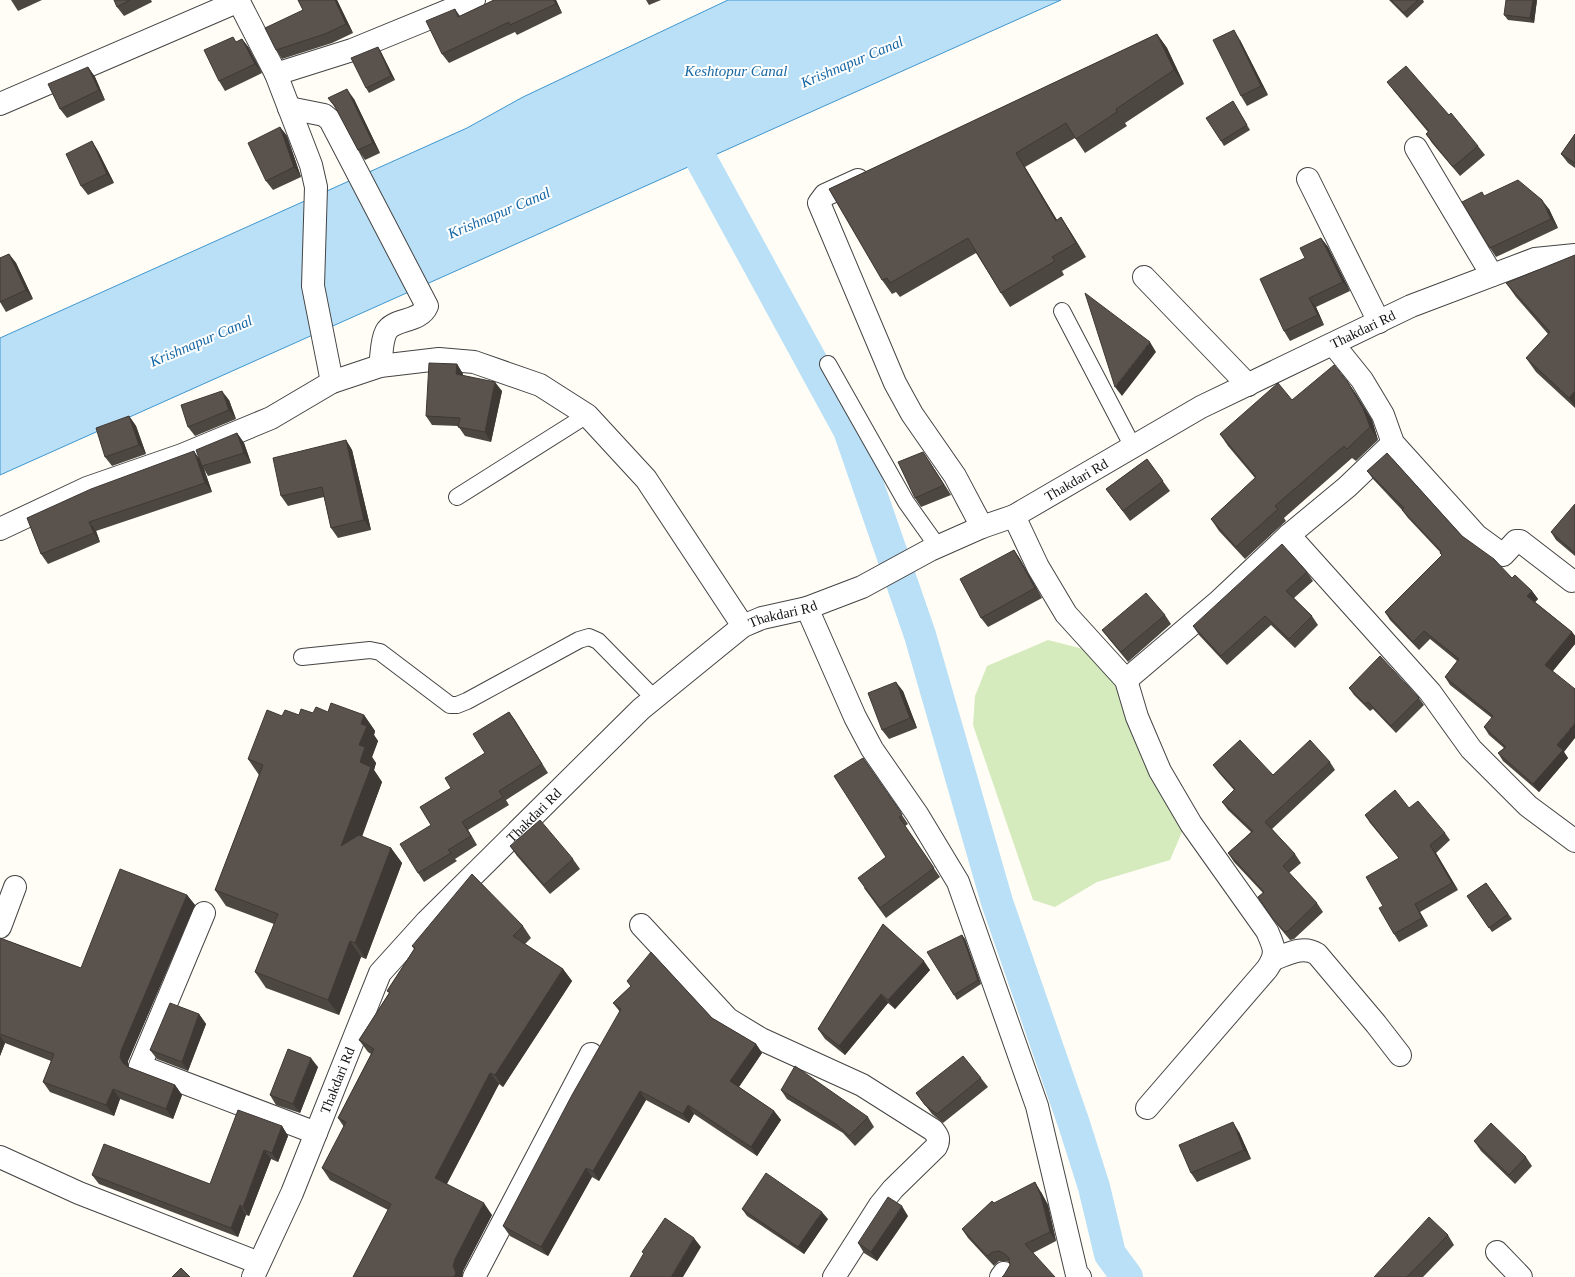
<svg xmlns="http://www.w3.org/2000/svg" width="1575" height="1277" viewBox="0 0 1575 1277" font-family="Georgia,serif">
	<style>
		.green { fill: #d5ebbd }
		.water { fill: #b9e0f7; stroke: #3f96cf }
		.lines { fill: none; stroke-linecap: round; stroke-linejoin: round }
		.canal { stroke: #b9e0f7; stroke-width: 32 }
		.lane-casing { stroke: #444; stroke-width: 18 }
		.street-casing { stroke: #444; stroke-width: 24 }
		.lane { stroke: #fff; stroke-width: 16 }
		.street { stroke: #fff; stroke-width: 22 }
		.wall { fill: #4d4742 }
		.shaded-wall { fill: #3f3936 }
		.building { fill: #5a524d; stroke: #3f3936 }
		.labels { text-anchor: middle; stroke-width: 4; stroke-linejoin: round; paint-order: stroke }
		.street-label { font-size: 14px; fill: #111; stroke: #fff }
		.water-label { font-size: 15px; font-style: italic; fill: #1768a6; stroke: #fff }
	</style>
	<rect width="100%" height="100%" fill="#fffdf5"/>
	<polygon class="green" points="1048,640 1087,650 1122,687 1182,832 1170,860 1097,882 1055,907 1033,900 973,725 975,696 987,666"/>
	<polygon class="water" points="728,0 1061,0 0,475 0,338 467,128 523,97"/>
	<g class="lines">
		<polyline class="canal" points="702,161 849,430 920,635 997,902 1074,1124 1094,1187 1110,1254 1127,1277"/>
		<g class="lane-casing">
			<g id="lane">
				<polyline points="1062,311 1133,447"/>
				<polyline points="828,364 906,502 938,547"/>
				<polyline points="457,497 587,415"/>
				<polyline points="302,657 370,650 380,652 450,705 457,705 467,701 579,640 589,637 598,641 654,698"/>
			</g>
		</g>
		<g class="street-casing">
			<g id="street">
				<polyline points="238,0 276,74 352,50 474,0"/>
				<polyline points="276,74 311,165 316,187 313,286 332,382"/>
				<polyline points="0,104 239,1"/>
				<path d="M289 108 324 115 330 120 427 306C420 323 393 318 386 332 381 342 382 355 380 366"/>
				<polyline points="1416,148 1492,275"/>
				<polyline points="1308,179 1379,322"/>
				<polyline points="858,180 825,195 819,203 895,383 912,414 955,476 982,527"/>
				<polyline points="1144,277 1248,385"/>
				<polyline points="1333,344 1362,380 1383,415 1393,443 1477,536 1503,555 1516,541 1520,541 1572,581 1575,580"/>
				<path d="M1014 516 1038 567 1066 614 1126 680 1137 717 1160 771 1191 824 1267 931C1274 947 1278 953 1267 969L1147 1108"/>
				<polyline points="0,529 87,488 182,455 271,418 332,382 380,366 439,359 474,362 540,385 587,415 646,479 743,626"/>
				<polyline points="1289,535 1430,692 1471,749 1528,806 1575,841"/>
				<polyline points="807,608 855,717 872,749 917,814 958,882 1037,1106 1077,1275 1080,1277"/>
				<polyline points="1126,680 1218,602 1289,535 1347,487 1393,443"/>
				<polyline points="204,913 140,1066 316,1133"/>
				<path d="M641 925 728 1019 761 1039 862 1085 933 1130C938 1136 940 1139 936 1147L893 1189 880 1205 834 1277"/>
				<polyline points="0,927 15,887"/>
				<path d="M1274 959C1288 954 1303 945 1317 954L1376 1024 1400 1055"/>
				<polyline points="0,1157 79,1193 259,1263"/>
				<polyline points="1497,1252 1521,1277"/>
				<path id="s1" d="M253 1277 292 1193 380 973 427 921 641 709 743 626 762 618 807 608 862 587 930 550 982 527 1014 516 1201 407 1411 306 1535 259 1575 255"/>
				<polyline points="474,1277 591,1054"/>
				<polyline points="1001,1277 1004,1273"/>
			</g>
		</g>
		<use href="#lane" class="lane"/>
		<use href="#street" class="street"/>
	</g>
	<g class="wall">
		<polygon points="11,0 42,0 18,11"/>
		<polygon points="114,0 151,0 152,2 124,16 117,7"/>
		<polygon points="298,0 337,0 353,33 332,43 282,59 276,50 303,10"/>
		<polygon points="494,0 556,0 562,13 517,35 515,32 449,63 442,54 455,9 460,16"/>
		<polygon points="646,0 661,0 649,5"/>
		<polygon points="1389,0 1423,0 1424,2 1407,18"/>
		<polygon points="1537,0 1534,23 1508,20 1504,15"/>
		<polygon points="1157,34 1167,48 1184,84 1125,123 1127,126 1085,153 1075,138 1025,167 1057,220 1061,217 1070,231 1086,257 1062,271 1064,275 1010,307 1001,293 976,253 900,297 896,292 892,294 882,280 829,189"/>
		<polygon points="242,39 249,48 262,73 225,91 219,81 236,42"/>
		<polygon points="1240,40 1268,95 1247,106 1241,96"/>
		<polygon points="378,47 381,52 395,80 369,93 366,88"/>
		<polygon points="88,67 95,77 105,100 67,118 60,109"/>
		<polygon points="1387,82 1478,146 1485,155 1460,176 1432,143 1426,134 1428,132 1394,91"/>
		<polygon points="328,98 354,99 380,153 365,160 358,150 337,110"/>
		<polygon points="1233,101 1250,130 1224,146 1221,141"/>
		<polygon points="280,127 287,136 301,177 273,190 266,181"/>
		<polygon points="1575,134 1575,168 1568,163 1561,154"/>
		<polygon points="92,141 98,151 114,183 88,195 81,186"/>
		<polygon points="1485,196 1549,209 1558,228 1496,257 1490,248"/>
		<polygon points="1321,238 1328,247 1350,291 1316,307 1324,325 1290,341 1284,331 1305,258"/>
		<polygon points="9,254 16,263 33,299 6,312 0,302 0,258"/>
		<polygon points="1575,255 1575,408 1536,372 1526,358 1548,334 1516,297 1506,283"/>
		<polygon points="457,364 463,374 463,375 502,391 491,442 465,436 458,426 432,425 426,416"/>
		<polygon points="1347,381 1356,394 1372,420 1378,440 1356,461 1352,458 1284,518 1286,521 1245,559 1219,531 1211,519 1255,478 1228,446 1220,434 1292,400"/>
		<polygon points="229,400 236,419 195,436 188,427"/>
		<polygon points="129,416 136,426 146,454 112,466 105,457"/>
		<polygon points="237,433 244,443 251,463 208,476 204,469 212,492 96,531 100,542 48,564 41,554 27,518 199,458"/>
		<polygon points="346,440 352,450 371,530 338,538 331,528 324,497 288,506 281,496"/>
		<polygon points="1147,459 1170,491 1130,521 1106,489"/>
		<polygon points="929,461 951,495 921,507 915,498"/>
		<polygon points="1367,471 1462,536 1512,578 1532,591 1538,599 1535,602 1572,632 1575,636 1575,644 1553,671 1564,752 1568,758 1539,792 1503,761 1498,753 1504,748 1489,735 1484,727 1492,718 1450,685 1445,677 1457,661 1430,639 1419,650 1390,620 1385,612 1442,555 1440,553 1440,552 1408,518 1402,510 1373,479"/>
		<polygon points="1575,504 1575,556 1556,540 1551,532"/>
		<polygon points="1014,550 1020,559 1042,598 988,627 981,618"/>
		<polygon points="1307,572 1313,581 1294,598 1312,616 1318,625 1295,648 1271,625 1227,665 1199,635 1193,626"/>
		<polygon points="1165,615 1171,624 1128,662 1109,639 1102,630"/>
		<polygon points="1349,688 1419,698 1424,705 1396,733 1373,709 1370,711 1354,695"/>
		<polygon points="903,691 917,728 889,739 882,730"/>
		<polygon points="328,712 364,715 375,731 374,735 378,741 372,757 376,763 374,770 382,782 362,837 391,848 402,863 366,959 361,957 339,1015 266,988 255,972 274,924 226,906 215,890 259,775 248,759 282,716 299,715 313,713"/>
		<polygon points="509,712 548,773 506,800 509,805 468,830 477,845 455,859 457,861 424,882 418,873 431,825 451,788 485,753"/>
		<polygon points="863,758 906,821 908,824 905,826 940,877 886,918 864,888 886,857"/>
		<polygon points="1330,762 1335,770 1272,829 1295,854 1301,863 1289,873 1317,903 1323,912 1294,939 1290,940 1279,927 1258,897 1263,893 1234,862 1228,853 1251,832 1228,810 1222,802 1234,790 1219,773 1213,765 1273,775"/>
		<polygon points="1409,808 1445,833 1450,840 1436,853 1458,890 1420,912 1428,926 1399,942 1394,934 1383,906 1399,858 1370,823 1365,815"/>
		<polygon points="510,846 573,859 580,869 550,894 517,856"/>
		<polygon points="1486,883 1512,919 1492,932 1467,896"/>
		<polygon points="187,895 195,905 128,1061 128,1067 175,1085 182,1095 173,1119 120,1099 114,1116 50,1092 43,1082 51,1061 5,1043 0,1056 0,938 81,968"/>
		<polygon points="883,924 930,970 895,1009 888,1003 845,1055 825,1039 818,1029"/>
		<polygon points="523,926 531,938 525,944 563,969 572,981 503,1087 499,1084 447,1184 492,1215 463,1271 462,1277 353,1277 388,1210 330,1180 322,1168 344,1127 338,1118 371,1054 368,1052 359,1040 389,993 387,991 414,949 412,946"/>
		<polygon points="962,935 965,939 981,984 957,1000 954,995"/>
		<polygon points="627,981 712,1018 756,1044 762,1053 739,1087 774,1111 781,1120 757,1156 694,1114 689,1123 646,1100 599,1181 592,1177 548,1256 510,1236 503,1226 620,1012 613,1003 631,986"/>
		<polygon points="199,1014 206,1024 188,1071 157,1059 150,1050"/>
		<polygon points="318,1067 300,1113 276,1105 270,1095"/>
		<polygon points="981,1078 988,1087 943,1123 932,1114 916,1093"/>
		<polygon points="781,1090 868,1117 874,1127 855,1146 843,1133 787,1099"/>
		<polygon points="282,1126 288,1136 278,1162 271,1159 249,1216 246,1215 238,1237 99,1184 92,1175 210,1184"/>
		<polygon points="1239,1132 1251,1159 1197,1182 1191,1173"/>
		<polygon points="1474,1141 1526,1157 1532,1166 1515,1184 1481,1151"/>
		<polygon points="1041,1192 1048,1205 1056,1241 1033,1253 1004,1275 1010,1265 1009,1262 1006,1261 999,1261 994,1266 968,1238 962,1229"/>
		<polygon points="742,1209 828,1219 804,1254 747,1216"/>
		<polygon points="908,1216 877,1261 864,1253 858,1243"/>
		<polygon points="1448,1235 1454,1245 1423,1277 1374,1277"/>
	</g>
	<g class="shaded-wall">
		<polygon points="335,0 337,0 353,33 346,24"/>
		<polygon points="554,0 556,0 562,13 556,4"/>
		<polygon points="1533,0 1537,0 1534,23 1530,18"/>
		<polygon points="1234,30 1240,40 1268,95 1261,86"/>
		<polygon points="1157,34 1167,48 1184,84 1174,70"/>
		<polygon points="242,39 249,48 262,73 255,64"/>
		<polygon points="378,47 381,52 395,80 391,76"/>
		<polygon points="88,67 95,77 105,100 99,90"/>
		<polygon points="347,89 354,99 380,153 373,143"/>
		<polygon points="280,127 287,136 301,177 294,167"/>
		<polygon points="92,141 98,151 114,183 107,174"/>
		<polygon points="1016,153 1025,167 1066,235 1056,221"/>
		<polygon points="1542,200 1549,209 1558,228 1551,219"/>
		<polygon points="1061,217 1070,231 1086,257 1076,243"/>
		<polygon points="1321,238 1328,247 1350,291 1343,282"/>
		<polygon points="9,254 16,263 33,299 26,290"/>
		<polygon points="1309,298 1316,307 1324,325 1318,315"/>
		<polygon points="1150,342 1156,352 1122,396 1115,387"/>
		<polygon points="457,364 463,374 463,383 456,374"/>
		<polygon points="1347,381 1356,394 1372,420 1378,440 1370,427"/>
		<polygon points="495,382 502,391 491,442 485,432"/>
		<polygon points="222,391 229,400 236,419 229,410"/>
		<polygon points="1575,391 1575,406 1569,398"/>
		<polygon points="129,416 136,426 146,454 139,445"/>
		<polygon points="237,433 244,443 251,463 244,453"/>
		<polygon points="346,440 352,450 371,530 364,520"/>
		<polygon points="194,451 201,461 202,466 204,469 212,492 205,483"/>
		<polygon points="923,452 929,461 951,495 944,485"/>
		<polygon points="89,522 96,531 100,542 94,533"/>
		<polygon points="1014,550 1020,559 1042,598 1035,588"/>
		<polygon points="1532,591 1538,599 1533,604 1527,596"/>
		<polygon points="1572,632 1575,636 1575,644 1551,673 1545,665"/>
		<polygon points="896,682 903,691 917,728 910,718"/>
		<polygon points="509,712 515,720 548,773 542,764"/>
		<polygon points="364,715 375,731 374,735 378,741 372,757 376,763 374,770 382,782 352,862 341,846 360,762 359,745 361,724"/>
		<polygon points="1575,723 1575,738 1564,752 1568,758 1539,792 1533,784 1557,745"/>
		<polygon points="462,822 468,830 477,845 471,836"/>
		<polygon points="1430,845 1436,853 1458,890 1452,883"/>
		<polygon points="391,848 402,863 366,959 355,943"/>
		<polygon points="187,895 195,905 128,1061 128,1067 123,1063 120,1057 121,1051"/>
		<polygon points="1415,904 1420,912 1428,926 1422,918"/>
		<polygon points="962,935 965,939 981,984 978,980"/>
		<polygon points="350,941 361,957 339,1015 328,1000"/>
		<polygon points="924,961 930,970 895,1009 888,1000"/>
		<polygon points="563,969 572,981 503,1087 495,1075"/>
		<polygon points="881,994 888,1003 845,1055 839,1046"/>
		<polygon points="199,1014 206,1024 188,1071 182,1062"/>
		<polygon points="0,1036 5,1043 0,1056"/>
		<polygon points="756,1044 762,1053 736,1091 730,1081"/>
		<polygon points="311,1058 318,1067 300,1113 293,1104"/>
		<polygon points="490,1073 499,1084 444,1189 435,1178"/>
		<polygon points="175,1085 182,1095 173,1119 166,1109"/>
		<polygon points="113,1089 120,1099 114,1116 106,1105"/>
		<polygon points="640,1091 646,1100 599,1181 593,1171"/>
		<polygon points="688,1105 694,1114 689,1123 683,1114"/>
		<polygon points="774,1111 781,1120 757,1156 751,1147"/>
		<polygon points="1233,1122 1239,1132 1251,1159 1244,1150"/>
		<polygon points="282,1126 288,1136 278,1162 272,1153"/>
		<polygon points="264,1150 271,1159 249,1216 243,1207"/>
		<polygon points="586,1168 592,1177 548,1256 541,1247"/>
		<polygon points="1035,1182 1041,1192 1048,1205 1056,1241 1050,1232"/>
		<polygon points="484,1203 492,1215 463,1271 462,1277 454,1277 453,1266 455,1259"/>
		<polygon points="240,1205 246,1215 238,1237 231,1228"/>
		<polygon points="902,1206 908,1216 877,1261 871,1252"/>
		<polygon points="822,1212 828,1219 804,1254 798,1247"/>
		<polygon points="694,1238 701,1247 683,1277 671,1277"/>
	</g>
	<g class="building">
		<polygon points="114,0 130,0 117,7"/>
		<polygon points="298,0 335,0 346,24 325,34 276,50 265,28 303,10"/>
		<polygon points="494,0 554,0 556,4 510,25 509,22 442,54 426,21 455,9 458,17"/>
		<polygon points="1391,0 1418,0 1404,13"/>
		<polygon points="1506,0 1533,0 1530,18 1504,15"/>
		<polygon points="1234,30 1261,86 1241,96 1213,40"/>
		<polygon points="1157,34 1174,70 1116,109 1117,112 1076,139 1066,123 1016,153 1056,221 1061,217 1076,243 1052,257 1055,261 1001,293 968,238 890,283 887,278 882,280 829,189"/>
		<polygon points="233,37 236,42 242,39 255,64 219,81 204,50"/>
		<polygon points="378,47 391,76 366,88 351,58"/>
		<polygon points="1406,66 1449,115 1451,113 1478,146 1453,167 1426,134 1429,131 1387,82"/>
		<polygon points="88,67 99,90 60,109 48,84"/>
		<polygon points="347,89 373,143 358,150 334,105 328,98"/>
		<polygon points="1233,101 1247,125 1221,141 1206,118"/>
		<polygon points="280,127 294,167 266,181 248,143"/>
		<polygon points="1575,134 1575,163 1561,154"/>
		<polygon points="92,141 107,174 81,186 66,154"/>
		<polygon points="1518,180 1542,200 1551,219 1490,248 1462,202 1482,192 1484,196"/>
		<polygon points="1321,238 1343,282 1309,298 1318,315 1284,331 1260,279 1305,258 1300,248"/>
		<polygon points="9,254 26,290 0,302 0,258"/>
		<polygon points="1575,255 1575,391 1569,398 1526,358 1550,332 1506,283"/>
		<polygon points="1085,293 1150,342 1115,387"/>
		<polygon points="429,363 457,364 456,374 495,382 485,432 458,427 460,418 426,416"/>
		<polygon points="1334,365 1347,381 1363,408 1370,427 1347,449 1344,446 1275,506 1278,509 1236,547 1211,519 1256,477 1220,434 1278,383 1292,400"/>
		<polygon points="222,391 229,410 188,427 181,405"/>
		<polygon points="129,416 139,445 105,457 96,428"/>
		<polygon points="237,433 244,453 202,466 196,450"/>
		<polygon points="346,440 364,520 331,528 322,487 281,496 273,458"/>
		<polygon points="194,451 205,483 89,522 94,533 41,554 27,518 91,489"/>
		<polygon points="923,452 944,485 915,498 898,462"/>
		<polygon points="1387,453 1462,536 1494,559 1512,578 1515,575 1532,591 1527,596 1572,632 1545,665 1575,689 1575,723 1557,745 1563,750 1533,784 1498,753 1506,747 1484,727 1493,716 1445,677 1459,659 1424,631 1413,642 1385,612 1442,555 1440,553 1441,551 1402,510 1404,508 1367,471"/>
		<polygon points="1147,459 1163,481 1123,511 1106,489"/>
		<polygon points="1575,504 1575,553 1551,532"/>
		<polygon points="1282,544 1307,572 1286,591 1312,616 1289,639 1265,616 1221,656 1193,626"/>
		<polygon points="1014,550 1035,588 981,618 960,579"/>
		<polygon points="1146,593 1165,615 1121,652 1102,630"/>
		<polygon points="1380,656 1419,698 1391,726 1368,702 1365,704 1349,688"/>
		<polygon points="896,682 910,718 882,730 868,693"/>
		<polygon points="331,703 364,715 361,724 367,726 359,745 365,747 360,762 371,767 341,846 359,835 391,848 355,943 350,941 328,1000 255,972 278,914 215,890 263,765 248,759 267,710 282,716 285,710 299,715 301,709 313,713 316,707 328,712"/>
		<polygon points="509,712 542,764 499,791 503,797 462,822 471,836 448,850 451,853 418,873 400,844 431,825 420,807 451,788 445,778 485,753 473,734"/>
		<polygon points="1240,740 1273,775 1310,740 1330,762 1265,822 1295,854 1283,866 1317,903 1288,931 1285,932 1273,919 1258,897 1264,892 1228,853 1253,831 1222,802 1235,789 1213,765"/>
		<polygon points="863,758 900,811 902,815 899,817 934,868 880,908 858,878 886,857 834,776"/>
		<polygon points="1395,790 1409,808 1418,801 1445,833 1430,845 1452,883 1415,904 1422,918 1394,934 1379,908 1383,906 1366,877 1399,858 1365,815"/>
		<polygon points="540,820 573,859 544,885 510,846"/>
		<polygon points="120,869 187,895 121,1051 120,1057 123,1063 128,1067 175,1085 166,1109 113,1089 106,1105 43,1082 54,1054 0,1034 0,938 81,968"/>
		<polygon points="472,874 523,926 513,936 563,969 495,1075 490,1073 435,1178 484,1203 455,1259 453,1266 456,1273 454,1277 353,1277 391,1204 322,1168 346,1122 338,1118 374,1049 359,1040 390,992 387,991 415,948 412,946"/>
		<polygon points="1486,883 1508,914 1489,928 1467,896"/>
		<polygon points="883,924 924,961 888,1000 881,994 839,1046 818,1029"/>
		<polygon points="962,935 978,980 954,995 927,952"/>
		<polygon points="651,952 712,1018 756,1044 730,1081 774,1111 751,1147 688,1105 683,1114 640,1091 593,1171 586,1168 541,1247 503,1226 572,1095 621,1009 613,1003 631,986 627,981"/>
		<polygon points="170,1003 199,1014 182,1062 150,1050"/>
		<polygon points="288,1049 311,1058 293,1104 270,1095"/>
		<polygon points="963,1056 981,1078 937,1114 925,1105 916,1093"/>
		<polygon points="795,1066 868,1117 849,1136 836,1124 781,1090"/>
		<polygon points="238,1110 282,1126 272,1153 264,1150 243,1207 240,1205 231,1228 92,1175 104,1144 210,1184"/>
		<polygon points="1233,1122 1244,1150 1191,1173 1179,1145"/>
		<polygon points="1491,1123 1526,1157 1509,1175 1474,1141"/>
		<polygon points="766,1173 822,1212 798,1247 742,1209"/>
		<polygon points="1035,1182 1041,1196 1050,1232 1025,1244 1055,1277 1002,1277 1004,1275 1010,1265 1009,1258 1005,1254 999,1251 993,1252 987,1256 962,1229 992,1201 994,1203"/>
		<polygon points="888,1197 902,1206 871,1252 858,1243"/>
		<polygon points="1429,1217 1448,1235 1407,1277 1374,1277"/>
		<polygon points="665,1218 694,1238 671,1277 630,1277 644,1253 642,1252"/>
		<polygon points="181,1268 190,1277 172,1277"/>
	</g>
	<g class="labels">
		<g class="street-label">
			<text dy="5" stroke="none"><textPath href="#s1" startOffset="1522">Thakdari Rd</textPath></text>
			<text dy="5" stroke="none"><textPath href="#s1" startOffset="1198">Thakdari Rd</textPath></text>
			<text dy="5" stroke="none"><textPath href="#s1" startOffset="874">Thakdari Rd</textPath></text>
			<text dy="5" stroke="none"><textPath href="#s1" startOffset="550">Thakdari Rd</textPath></text>
			<text dy="5" stroke="none"><textPath href="#s1" startOffset="214">Thakdari Rd</textPath></text>
		</g>
		<g class="water-label">
			<text transform="translate(852 62) rotate(-23)" y="5">Krishnapur Canal</text>
			<text x="736" y="76">Keshtopur Canal</text>
			<text transform="translate(499 213) rotate(-23)" y="5">Krishnapur Canal</text>
			<text transform="translate(201 341) rotate(-23)" y="5">Krishnapur Canal</text>
		</g>
	</g>
</svg>
